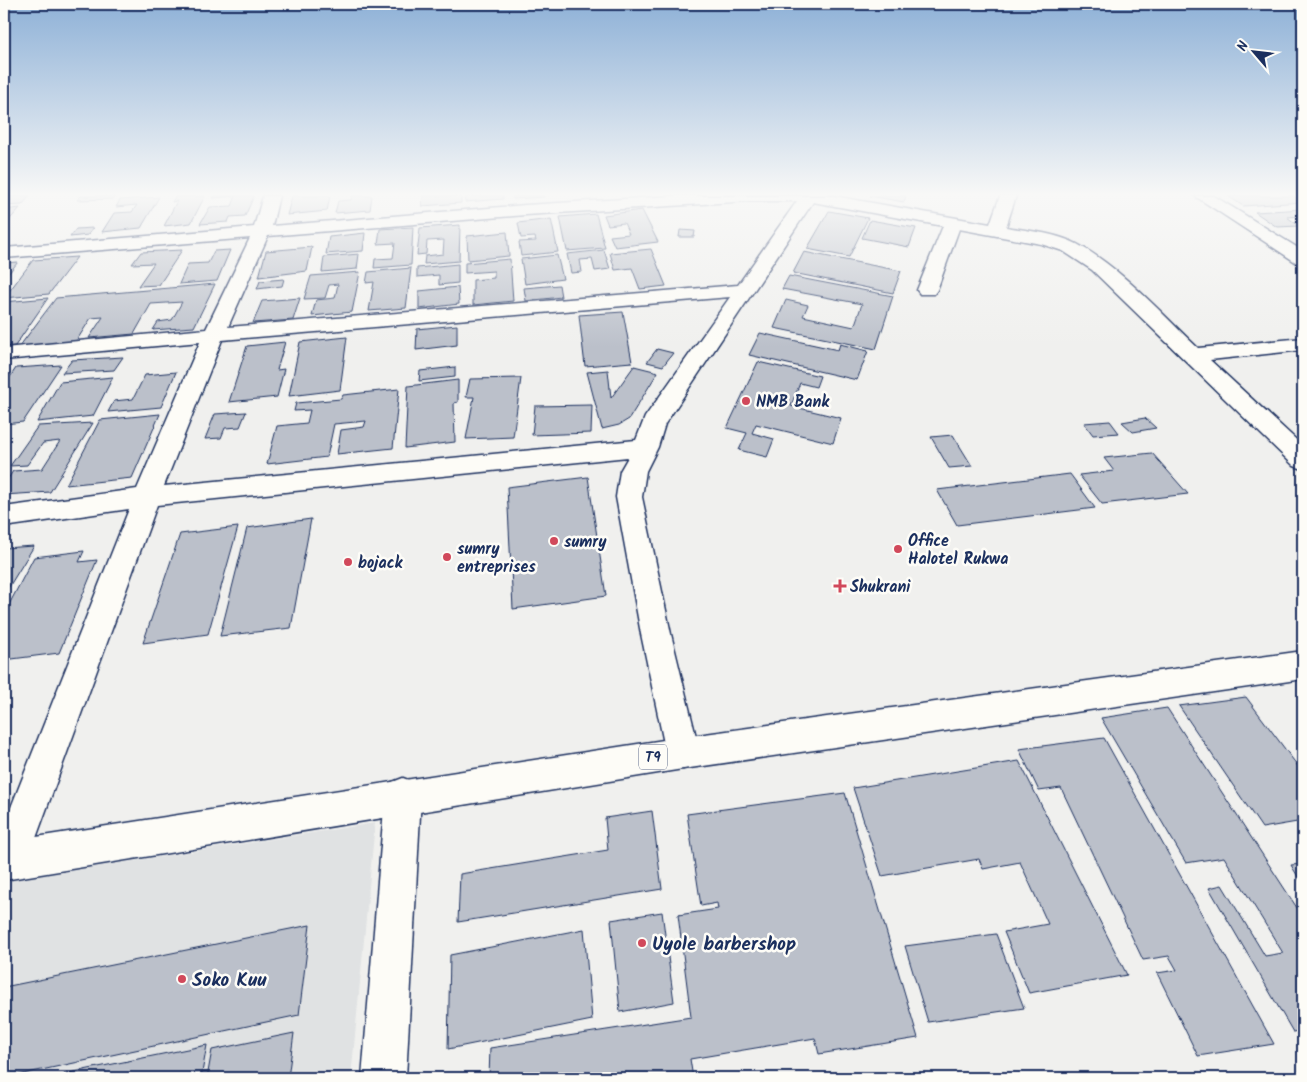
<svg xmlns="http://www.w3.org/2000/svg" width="1307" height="1082" viewBox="0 0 1307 1082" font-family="Kalam,sans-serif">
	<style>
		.built { fill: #e0e2e3 }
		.building { fill: #bbc0ca; stroke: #1b2f5e }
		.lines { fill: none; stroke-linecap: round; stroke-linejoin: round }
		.minor-casing { stroke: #1b2f5e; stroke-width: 3 }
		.highway-casing { stroke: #1b2f5e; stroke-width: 3 }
		.minor { fill: #fdfcf7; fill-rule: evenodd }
		.highway { fill: #fdfcf7; fill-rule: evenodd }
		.poi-dot { fill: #d1495b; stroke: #fdfcf7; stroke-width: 2 }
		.labels { text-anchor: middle; stroke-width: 5; stroke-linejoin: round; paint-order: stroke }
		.shield { fill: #fdfcf7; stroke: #5f6c8c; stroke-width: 1 }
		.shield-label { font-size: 15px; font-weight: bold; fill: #1b2f5e }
		.poi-label { font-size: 16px; font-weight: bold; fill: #1b2f5e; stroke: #fdfcf7; text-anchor: start }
		.near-poi-label { font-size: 19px; font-weight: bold; fill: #1b2f5e; stroke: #fdfcf7; text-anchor: start }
	</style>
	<rect width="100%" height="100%" fill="#f0f0ee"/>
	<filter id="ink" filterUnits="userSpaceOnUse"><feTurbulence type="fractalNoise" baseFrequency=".02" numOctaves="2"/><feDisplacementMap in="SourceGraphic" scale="10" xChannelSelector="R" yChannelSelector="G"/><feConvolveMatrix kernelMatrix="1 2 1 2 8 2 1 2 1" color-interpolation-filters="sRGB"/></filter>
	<g filter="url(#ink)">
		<polygon class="built" points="375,823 351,1078 4,1078 4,881"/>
		<g class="building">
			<polygon points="13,196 30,196 22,205 4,206 4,199"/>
			<polygon points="81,196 116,196 113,199 77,200"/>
			<polygon points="205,196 191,223 164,226 177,201 172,202 175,197"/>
			<polygon points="214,196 254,196 245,216 230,217 228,222 200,224 210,207 232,206 236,196 213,198"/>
			<polygon points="292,196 330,196 327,211 287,215"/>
			<polygon points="352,196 372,196 370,210 335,213 338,201 351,200"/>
			<polygon points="423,196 461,196 461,203 422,206"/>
			<polygon points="466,196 503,196 503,199 465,202"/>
			<polygon points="513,196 544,196 544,197 513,199"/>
			<polygon points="870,196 906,196 904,202"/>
			<polygon points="1228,196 1293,196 1303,202 1243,206"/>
			<polygon points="159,197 141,228 102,232 114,213 132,212 137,205 116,207 120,200"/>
			<polygon points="20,208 4,226 4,210"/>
			<polygon points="1303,209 1303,216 1287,217 1299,226 1277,227 1255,212"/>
			<polygon points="642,210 658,242 615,247 610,236 629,234 624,223 608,225 604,215"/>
			<polygon points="829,211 868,218 849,257 807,249"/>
			<polygon points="596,214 605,248 567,251 560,217"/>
			<polygon points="551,219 558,252 521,256 519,242 536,241 535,237 521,238 518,223"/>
			<polygon points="870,220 916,228 909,247 862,238"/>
			<polygon points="460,225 459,261 424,264 425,256 443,254 444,240 427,241 426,254 417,255 420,228"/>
			<polygon points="413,227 411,265 374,268 375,259 393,258 395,243 378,244 380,229"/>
			<polygon points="93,228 88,235 70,237 76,229"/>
			<polygon points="680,230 695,231 694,237 679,237"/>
			<polygon points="507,232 509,256 468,260 467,236"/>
			<polygon points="365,233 363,251 326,254 329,237"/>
			<polygon points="312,247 307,271 259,277 266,251"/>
			<polygon points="651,249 666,286 640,289 632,268 615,270 610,253"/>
			<polygon points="182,250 159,285 138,286 154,263 132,264 141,252"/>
			<polygon points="230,250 217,281 179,284 188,264 208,263 214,251"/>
			<polygon points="604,250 610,269 595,271 592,259 580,260 582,272 571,273 567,254"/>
			<polygon points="804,252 901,271 893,293 793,273"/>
			<polygon points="359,254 357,269 322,272 324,257"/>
			<polygon points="557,255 563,279 525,284 521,259"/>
			<polygon points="77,257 49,294 4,298 33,260"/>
			<polygon points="510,259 513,301 473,305 473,280 494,278 494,271 465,273 465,263"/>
			<polygon points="18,262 8,274 4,274 4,263"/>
			<polygon points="458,264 458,283 439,285 439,275 417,277 417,268"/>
			<polygon points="411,268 406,308 369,311 374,282 366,283 368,272"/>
			<polygon points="360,272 352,312 312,316 316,300 335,298 338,284 329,285 325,298 304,299 311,276"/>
			<polygon points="789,276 893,296 876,349 774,328 786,300 808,305 803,316 854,327 862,304 782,289"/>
			<polygon points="284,279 282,286 257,289 260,281"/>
			<polygon points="215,284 194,327 153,330 158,322 172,320 182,302 151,304 134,334 89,338 103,317 91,318 75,343 19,347 56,298"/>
			<polygon points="559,285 561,297 526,301 524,288"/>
			<polygon points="458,287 459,304 419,309 419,291"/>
			<polygon points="48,298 15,346 4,347 4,302"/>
			<polygon points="300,298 293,320 253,323 262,301"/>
			<polygon points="623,312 632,362 585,366 579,315"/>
			<polygon points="457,325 457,345 416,350 417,329"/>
			<polygon points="760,333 838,350 840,344 868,351 857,380 749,355"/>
			<polygon points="347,337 340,390 289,396 300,342"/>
			<polygon points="285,342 277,370 284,369 277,397 229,402 247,346"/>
			<polygon points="657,349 673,353 663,366 647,362"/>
			<polygon points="123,357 114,370 62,373 72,360"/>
			<polygon points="758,362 820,376 816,387 800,383 791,406 841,418 833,443 756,424 752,433 774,439 767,457 739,450 747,433 727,428"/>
			<polygon points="61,365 23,422 4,424 4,386 16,368"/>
			<polygon points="634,366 658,372 629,419 619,425 602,429 587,372 608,370 611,398"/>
			<polygon points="455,367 455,377 419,381 420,371"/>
			<polygon points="176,372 161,407 108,412 114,401 133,399 145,375"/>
			<polygon points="113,377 93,416 37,422 60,382"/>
			<polygon points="521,378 513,437 466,439 474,397 466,397 470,379"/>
			<polygon points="458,380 458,402 454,403 455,442 405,448 408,386"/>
			<polygon points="399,389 393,448 337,454 341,430 364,427 366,421 334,424 327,457 267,464 277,426 307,423 310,410 294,411 296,403 341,399 343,395"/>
			<polygon points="592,405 591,433 532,435 535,406"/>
			<polygon points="246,412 240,427 225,428 221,438 205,439 215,414"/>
			<polygon points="160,414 132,478 66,485 100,420"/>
			<polygon points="1145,418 1156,428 1133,432 1122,422"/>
			<polygon points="1110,421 1119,433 1093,435 1084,423"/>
			<polygon points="93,423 50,492 4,495 4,485 13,471 42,469 60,441 43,443 27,465 10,466 38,426"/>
			<polygon points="953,435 972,466 949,468 931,437"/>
			<polygon points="1152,453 1188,494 1102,504 1079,475 1114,471 1104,458"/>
			<polygon points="1070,474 1095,508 957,525 937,490"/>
			<polygon points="588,477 606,596 513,609 507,487"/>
			<polygon points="311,519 291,628 220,636 247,528"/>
			<polygon points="238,527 208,634 143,643 180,534"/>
			<polygon points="34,546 4,595 4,548"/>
			<polygon points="84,551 79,562 97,560 59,653 4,660 4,614 34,557"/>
			<polygon points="1246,697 1303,773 1303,821 1262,828 1179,706"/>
			<polygon points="1167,708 1303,917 1303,1030 1293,1032 1209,888 1222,885 1265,956 1283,953 1224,857 1186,863 1101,718"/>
			<polygon points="1104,738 1274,1044 1198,1056 1157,973 1177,970 1169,956 1143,960 1061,788 1039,791 1019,749"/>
			<polygon points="1019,761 1127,975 1029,993 1004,932 1048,924 1020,862 983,869 979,859 882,876 853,788"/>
			<polygon points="845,793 918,1038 819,1054 815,1038 690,1059 693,1078 489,1078 490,1048 691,1017 678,915 718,909 717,903 701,906 687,814"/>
			<polygon points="652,811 662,889 458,922 460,874 608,850 605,818"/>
			<polygon points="1303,864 1303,885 1291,865"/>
			<polygon points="662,912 674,1002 620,1012 611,920"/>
			<polygon points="310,925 299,1015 4,1078 4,987"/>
			<polygon points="584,929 592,1020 448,1049 450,955"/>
			<polygon points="996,934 1024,1008 928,1022 905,946"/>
			<polygon points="294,1033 288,1078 207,1078 212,1050"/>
			<polygon points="207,1045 201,1078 63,1078 64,1074"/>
		</g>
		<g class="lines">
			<g class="minor-casing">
				<g id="minor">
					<path d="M263 196H279L272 226 525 205 673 196H834L990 224 1000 196H1016L1006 227C1029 231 1056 233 1077 244 1120 267 1162 314 1198 348L1303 338V350L1210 360 1303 446V469L1294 466 1092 270 1063 251 1041 244 959 229 937 290 934 294H920L917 290 943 226 813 202 665 424 658 447 646 471 642 497 671 634 700 753 695 765 683 769 671 765 666 753 641 634 616 497 620 471 628 457 157 505 28 860 22 873 9 879 4 877V825L129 509 4 527V507L137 489 200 342 4 360V348L206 329 250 238 4 258V248L254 227ZM750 201H797L738 285 228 327 268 236 525 215ZM730 297 645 417 636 440 164 486 222 340Z"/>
					<polygon points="1195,196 1214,196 1303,251 1303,264 1297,263"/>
					<polygon points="403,778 416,783 421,796 406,1078 362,1078 385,796 390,783"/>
				</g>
			</g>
			<g class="highway-casing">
				<polygon id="highway" points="1303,651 1303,679 683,769 4,880 4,842 683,737"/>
			</g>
			<use href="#minor" class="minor"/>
			<use href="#highway" class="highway"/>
		</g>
	</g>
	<linearGradient id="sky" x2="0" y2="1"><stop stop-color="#8eb1d7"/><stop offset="0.56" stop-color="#f8f8f7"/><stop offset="1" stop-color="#f8f8f7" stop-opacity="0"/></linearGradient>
	<rect width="1307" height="347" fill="url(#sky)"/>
	<g class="poi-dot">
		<circle cx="746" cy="401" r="5"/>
		<circle cx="554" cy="541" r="5"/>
		<circle cx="898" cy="549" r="5"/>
		<circle cx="447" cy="557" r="5"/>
		<circle cx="348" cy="562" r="5"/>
		<path d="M837.5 578.5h5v5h5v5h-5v5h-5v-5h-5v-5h5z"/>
		<circle cx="642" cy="943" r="5"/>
		<circle cx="182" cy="979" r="5"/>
	</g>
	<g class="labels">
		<rect class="shield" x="639" y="744.5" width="28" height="25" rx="4"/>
		<g class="shield-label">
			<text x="653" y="762">T9</text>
		</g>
		<g class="poi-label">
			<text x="756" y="407">NMB Bank</text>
			<text x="908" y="546">Office<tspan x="908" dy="18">Halotel Rukwa</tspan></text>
			<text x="564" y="547">sumry</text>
			<text x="457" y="554">sumry<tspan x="457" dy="18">entreprises</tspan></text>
			<text x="358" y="568">bojack</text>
			<text x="850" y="592">Shukrani</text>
		</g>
		<g class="near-poi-label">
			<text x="652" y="950">Uyole barbershop</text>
			<text x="192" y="986">Soko Kuu</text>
		</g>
	</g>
	<rect width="1307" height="1082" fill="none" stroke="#fdfcf7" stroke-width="20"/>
	<rect x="10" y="10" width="1287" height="1062" fill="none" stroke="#1b2f5e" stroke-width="2" filter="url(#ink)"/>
	<g transform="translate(1254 52) rotate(298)" stroke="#fdfcf7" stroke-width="4" paint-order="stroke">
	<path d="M0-4L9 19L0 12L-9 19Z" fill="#1b2f5e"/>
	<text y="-8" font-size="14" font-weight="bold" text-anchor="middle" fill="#1b2f5e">N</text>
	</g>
</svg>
